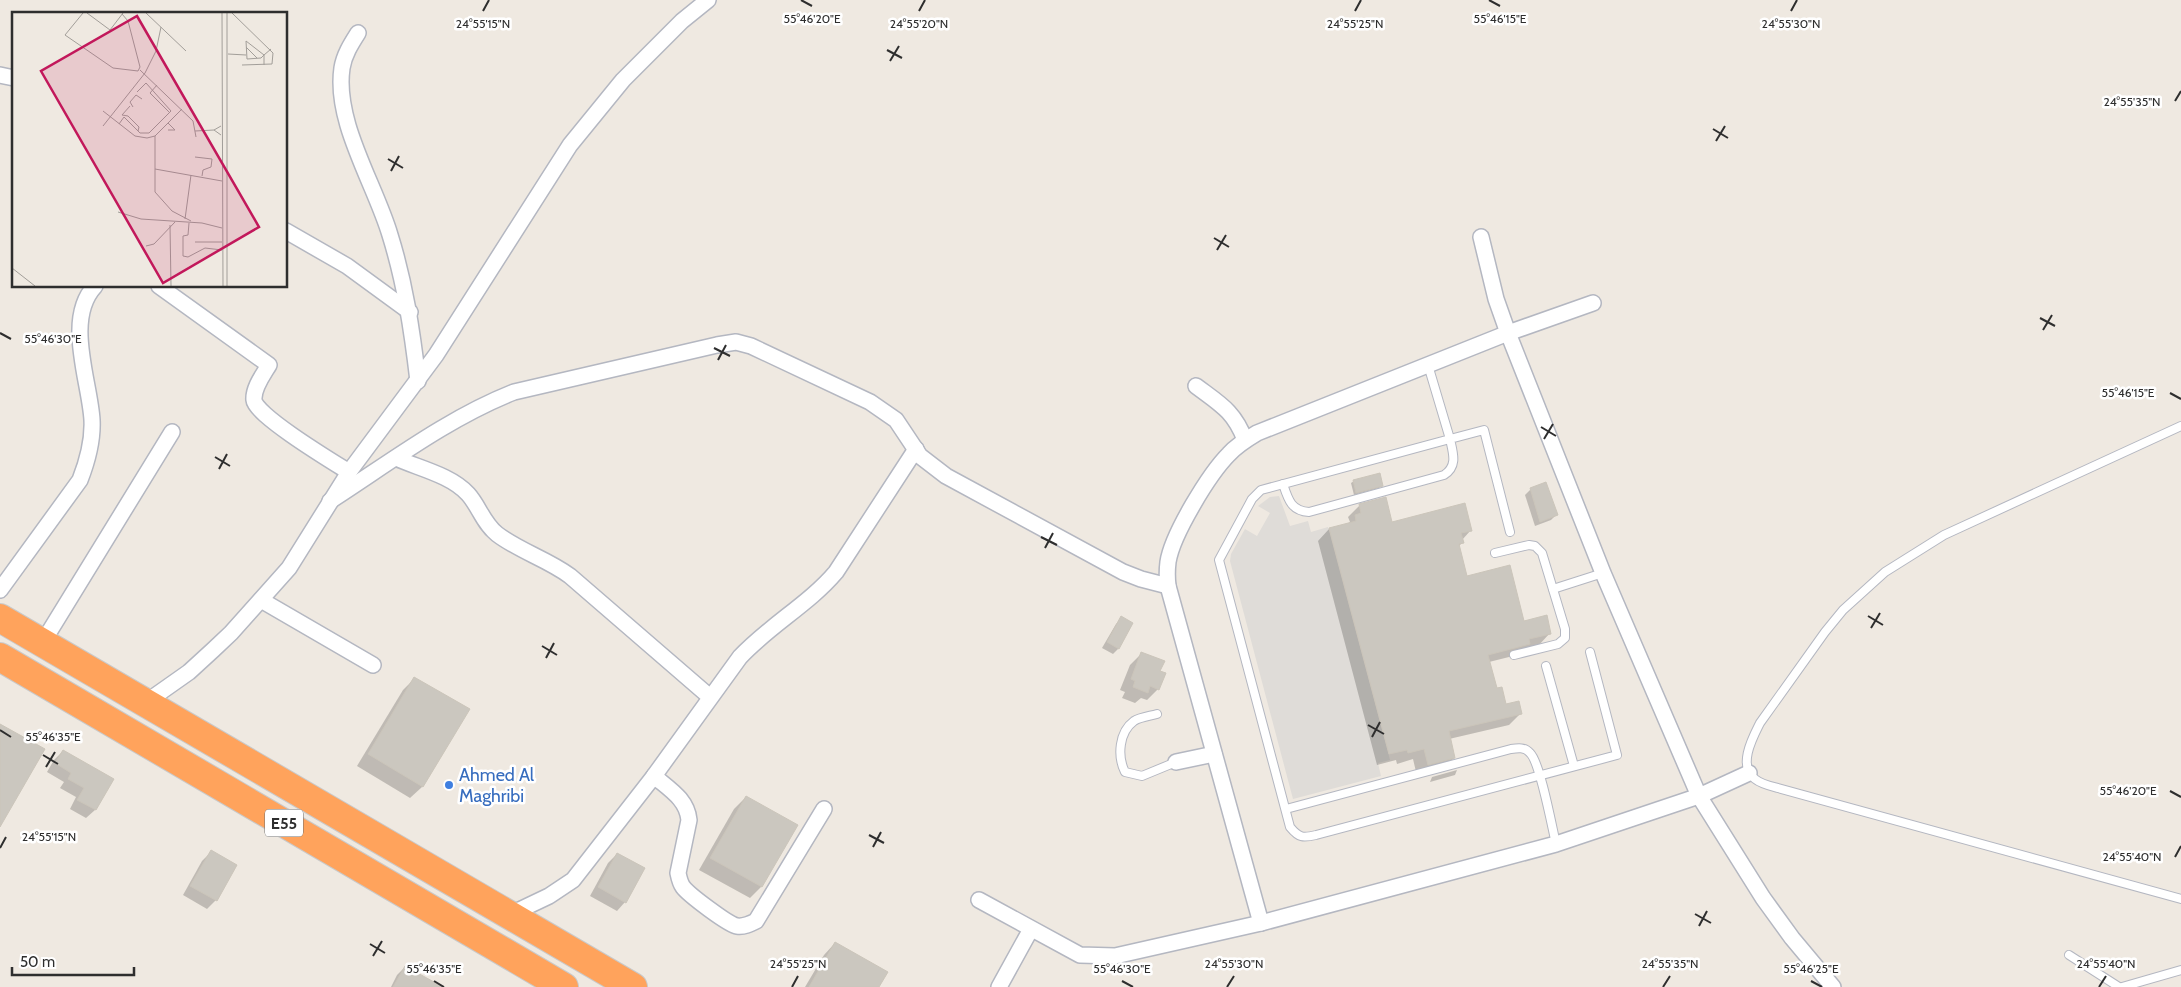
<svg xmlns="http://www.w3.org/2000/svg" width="2181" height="987" viewBox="0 0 2181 987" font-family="Cabin,sans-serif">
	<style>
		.plaza { fill: #dfdcd8 }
		.shadow { fill: #0003 }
		.building { fill: #cbc7bf; stroke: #cbc5ba }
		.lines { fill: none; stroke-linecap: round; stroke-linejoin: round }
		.lane-casing { stroke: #b4b7c1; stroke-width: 10 }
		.street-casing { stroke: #b4b7c1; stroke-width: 18 }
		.highway-casing { stroke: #c9c9c9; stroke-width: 30 }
		.lane { stroke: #fff; stroke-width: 8 }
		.street { stroke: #fff; stroke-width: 15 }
		.highway { stroke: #ffa35c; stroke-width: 28 }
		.ticks { fill: none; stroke: #2e2e2e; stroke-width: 2 }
		.shop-dot { fill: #3f7fe0; stroke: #fff; stroke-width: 2 }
		.labels { text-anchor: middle; stroke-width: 5; stroke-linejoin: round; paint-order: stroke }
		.shield { fill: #fff; stroke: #6d6d6d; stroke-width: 1 }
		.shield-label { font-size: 16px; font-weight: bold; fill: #2e2e2e }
		.shop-label { font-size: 18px; fill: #366cbe; stroke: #fff; text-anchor: start }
		.inset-road { fill: none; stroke: #a29e99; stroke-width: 1 }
		.view { fill: #c2185b; fill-opacity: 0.15; stroke: #c2185b; stroke-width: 2.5 }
		.inset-edge { fill: none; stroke: #2e2e2e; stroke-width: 2.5 }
		.ticks-label { font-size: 12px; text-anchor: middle; fill: #2e2e2e; stroke: #fff; stroke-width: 5; stroke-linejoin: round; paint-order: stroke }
	</style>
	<rect width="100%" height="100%" fill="#efe9e1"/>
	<polygon class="plaza" points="1279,496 1290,526 1308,521 1311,532 1328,527 1390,760 1378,763 1381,776 1293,799 1230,561 1231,554 1245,529 1257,536 1270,513 1258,506 1270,497"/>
	<g class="shadow">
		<polygon points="1354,481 1382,485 1379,488 1354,495 1351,483"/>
		<polygon points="1531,489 1556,515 1551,520 1535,526 1525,495"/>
		<polygon points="1360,505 1391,523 1471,530 1462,540 1462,543 1458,547 1466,577 1523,622 1550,633 1539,645 1524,648 1517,655 1489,662 1496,690 1505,706 1521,713 1509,725 1449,739 1454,758 1443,769 1417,776 1413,759 1397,764 1396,760 1377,765 1318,541 1329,529 1347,524 1350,522 1348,517"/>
		<polygon points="1122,618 1132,624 1118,649 1113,654 1102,648 1116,624"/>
		<polygon points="1142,653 1159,672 1158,689 1147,700 1141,698 1135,703 1122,698 1125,692 1120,690 1130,665"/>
		<polygon points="414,679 468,709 422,787 410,798 357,766 403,690"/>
		<polygon points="63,751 112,780 95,810 86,818 70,809 76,797 60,788 64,782 47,772 54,760"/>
		<polygon points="1457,770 1455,775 1430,782 1432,777"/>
		<polygon points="746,797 796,826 761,887 750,898 699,870 734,809"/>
		<polygon points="211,852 216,900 207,909 183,895 202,861"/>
		<polygon points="617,854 625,902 617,911 590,896 608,863"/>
		<polygon points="835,943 877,987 805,987 824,955"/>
		<polygon points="405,967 440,987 391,987 397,975"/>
	</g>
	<g class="building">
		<polygon points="1380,473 1383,486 1356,493 1353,480"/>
		<polygon points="1546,482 1558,515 1540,522 1530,488"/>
		<polygon points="1386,497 1392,522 1465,503 1472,531 1461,533 1464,543 1459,544 1467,576 1510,565 1524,621 1547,615 1551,634 1529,639 1530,644 1488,655 1497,688 1502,687 1506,704 1519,701 1522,714 1449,731 1455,758 1428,765 1424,749 1408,753 1407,750 1389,754 1329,528 1356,521 1355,515 1361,513 1359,504"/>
		<polygon points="1121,616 1133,623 1119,649 1107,642"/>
		<polygon points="1141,652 1165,661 1160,671 1166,673 1159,690 1150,686 1148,693 1133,687 1135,681 1131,679"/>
		<polygon points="414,677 470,709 423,787 368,754"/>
		<polygon points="0,724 45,749 0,827"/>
		<polygon points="63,750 114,779 96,810 77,800 84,788 68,779 71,773 55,763"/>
		<polygon points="746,796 798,825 762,887 710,858"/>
		<polygon points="211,850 237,865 217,901 190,886"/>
		<polygon points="617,853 645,868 626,903 598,887"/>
		<polygon points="835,942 888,972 879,987 809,987"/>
		<polygon points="405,966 443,987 393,987"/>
	</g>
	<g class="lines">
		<g class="lane-casing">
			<g id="lane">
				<path d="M1428 365 1450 439 1261 490 1252 499 1219 560 1290 827C1299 838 1303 838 1316 835L1617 755 1590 652"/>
				<path d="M2181 426 1944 535 1885 572 1843 610 1825 632 1760 723C1753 737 1737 766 1755 779 1761 784 1770 786 1778 788L2181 899"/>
				<path d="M1283 484C1288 499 1291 511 1309 512L1444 475C1458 466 1453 453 1450 439L1484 430 1510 532"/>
				<polyline points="1495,553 1529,545 1535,546 1542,553 1565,629 1565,638 1558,644 1514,655"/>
				<polyline points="1553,589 1603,573"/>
				<polyline points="1546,666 1574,766"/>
				<path d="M1157 714C1150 716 1140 717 1134 721 1119 732 1117 756 1125 772L1142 776 1176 762"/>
				<path d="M1286 809 1511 749C1518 748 1525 747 1530 753 1540 762 1552 827 1556 844"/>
				<polyline points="2069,955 2119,987"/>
				<polyline points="2122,987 2181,970"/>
			</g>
		</g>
		<g class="street-casing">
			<g id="street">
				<path d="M358 33C351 44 344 55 342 68 334 122 375 184 390 235 405 283 412 330 418 381"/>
				<polyline points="0,75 14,78"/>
				<polyline points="286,231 347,266 410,312"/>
				<polyline points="1481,237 1496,299 1508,333 1603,573 1699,796 1763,898 1792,938 1833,987"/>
				<path d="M159 286 269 365C263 375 253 388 254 400 255 415 333 462 349 472"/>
				<path d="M1196 386C1220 404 1234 411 1245 440"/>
				<path d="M396 458C418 468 451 475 468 494 479 506 483 523 497 534 519 551 547 559 570 576L710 697"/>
				<path d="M330 501C389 463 448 418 514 392L717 345 736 342 751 346 870 402 896 420 920 456 946 476 1123 572 1141 579 1168 586"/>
				<path d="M0 590 80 480C87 462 93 440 92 420 90 382 64 319 95 286"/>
				<polyline points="261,600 373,665"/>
				<polyline points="43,642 172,432"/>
				<polyline points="145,703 189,672 213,650 231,633 289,568 349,472 436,355 570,145 623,80 682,21 708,0"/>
				<polyline points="1176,762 1214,754"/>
				<path d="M654 776C669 789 687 799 689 820L678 873C679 878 680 883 683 887 689 895 729 925 737 926 744 927 750 924 756 921L824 809"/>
				<polyline points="979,900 1080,955 1115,956 1261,923 1556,844 1699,796 1749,773"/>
				<path d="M509 915 549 896 573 880 654 776 740 657C770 625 809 604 836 572L916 449"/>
				<path d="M1261 923 1168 586C1167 578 1167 570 1168 562 1172 535 1209 474 1229 454 1237 445 1247 439 1257 433L1508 333 1593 303"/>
				<polyline points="999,987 1031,929"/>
			</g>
		</g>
		<g class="highway-casing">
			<g id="highway">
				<polyline points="0,618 633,987"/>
				<polyline points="0,657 564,987"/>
			</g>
		</g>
		<use href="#lane" class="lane"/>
		<use href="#street" class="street"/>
		<use href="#highway" class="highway"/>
	</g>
	<path class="ticks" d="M801 0 812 6M1489 0 1500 6M483 11 489 0M919 11 925 0M1355 11 1361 0M1791 11 1797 0M887 50 902 58M890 61 899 46M2175 101 2181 91M1713 129 1728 138M1716 141 1725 126M388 159 403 168M391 171 399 156M1214 238 1229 247M1217 250 1226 235M2040 318 2055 326M2043 330 2052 315M0 333 11 339M714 348 730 356M718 360 726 345M2170 393 2181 399M1541 427 1556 436M1544 439 1553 424M215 457 230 466M219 469 227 454M1041 537 1057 545M1045 548 1053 533M1868 616 1883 625M1871 628 1880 613M542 646 557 655M546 658 554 643M1368 725 1384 734M0 730 11 737M1372 737 1380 722M43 755 58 764M46 767 55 752M2170 791 2181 797M869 835 884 843M873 847 881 832M0 848 6 837M2175 857 2181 846M1695 914 1711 923M1699 926 1707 911M370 944 385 953M373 956 382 941M434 981 444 987M1122 981 1133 987M1811 981 1822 987M792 987 798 976M1227 987 1234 976M1663 987 1670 976M2099 987 2106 976"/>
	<circle class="shop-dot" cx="449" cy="785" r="5"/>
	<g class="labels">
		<rect class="shield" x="265" y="809.5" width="38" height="27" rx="4"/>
		<g class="shield-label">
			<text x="284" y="829">E55</text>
		</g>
		<g class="shop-label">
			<text x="459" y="781">Ahmed Al<tspan x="459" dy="21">Maghribi</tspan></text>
		</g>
	</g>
	<g transform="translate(12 12)">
		<rect width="275" height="275" fill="#efe9e1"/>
		<path class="inset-road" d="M71 1 53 23 101 56 126 59 128 55 116 9 110 2M75 1 98 18 111 1M134 1 174 39M210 1 211 274M215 1V274M220 1 261 41 260 52 230 53M234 35 245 46M216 42 234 43M252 53V43L234 29 235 47 249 46 252 43 259 37M128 58 181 109 184 125M145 73 138 81 158 101M118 94 110 103 116 104 127 115 126 119M121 95 118 90 124 83 130 87M91 99 123 124 135 126 143 124 170 97M107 112 112 105 128 121H137L159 99 134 71 125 80M91 114 133 61 144 39 149 15M209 114 202 118 209 123M156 118H163L156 111M183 119 202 118M143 124V180L160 199 179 209M183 145 200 147 199 155 191 158 190 164M143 157 210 169M106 200 129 207 190 211 210 216M173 207 179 163M177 211 176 223 171 224V244L176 245 193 236 210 238M158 213 159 274M183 230H210M134 234 142 232 163 210M0 256 23 274"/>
		<path class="view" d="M125 4 247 215 151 271 29 59Z"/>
		<rect width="275" height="275" class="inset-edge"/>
	</g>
	<g class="ticks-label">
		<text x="812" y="23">55°46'20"E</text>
		<text x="1500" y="23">55°46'15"E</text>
		<text x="483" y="28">24°55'15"N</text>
		<text x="919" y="28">24°55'20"N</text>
		<text x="1355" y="28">24°55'25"N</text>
		<text x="1791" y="28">24°55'30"N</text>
		<text x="2132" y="106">24°55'35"N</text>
		<text x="53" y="343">55°46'30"E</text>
		<text x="2128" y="397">55°46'15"E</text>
		<text x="53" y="741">55°46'35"E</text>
		<text x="2128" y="795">55°46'20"E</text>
		<text x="49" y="841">24°55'15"N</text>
		<text x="2132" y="861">24°55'40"N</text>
		<text x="798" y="968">24°55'25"N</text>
		<text x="1234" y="968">24°55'30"N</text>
		<text x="1670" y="968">24°55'35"N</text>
		<text x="2106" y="968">24°55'40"N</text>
		<text x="434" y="973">55°46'35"E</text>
		<text x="1122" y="973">55°46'30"E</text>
		<text x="1811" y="973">55°46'25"E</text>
	</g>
	<path d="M12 967v8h122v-8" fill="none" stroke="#2e2e2e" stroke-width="2.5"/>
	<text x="20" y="967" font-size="15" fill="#2e2e2e" stroke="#ffffff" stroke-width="4" paint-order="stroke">50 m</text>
</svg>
